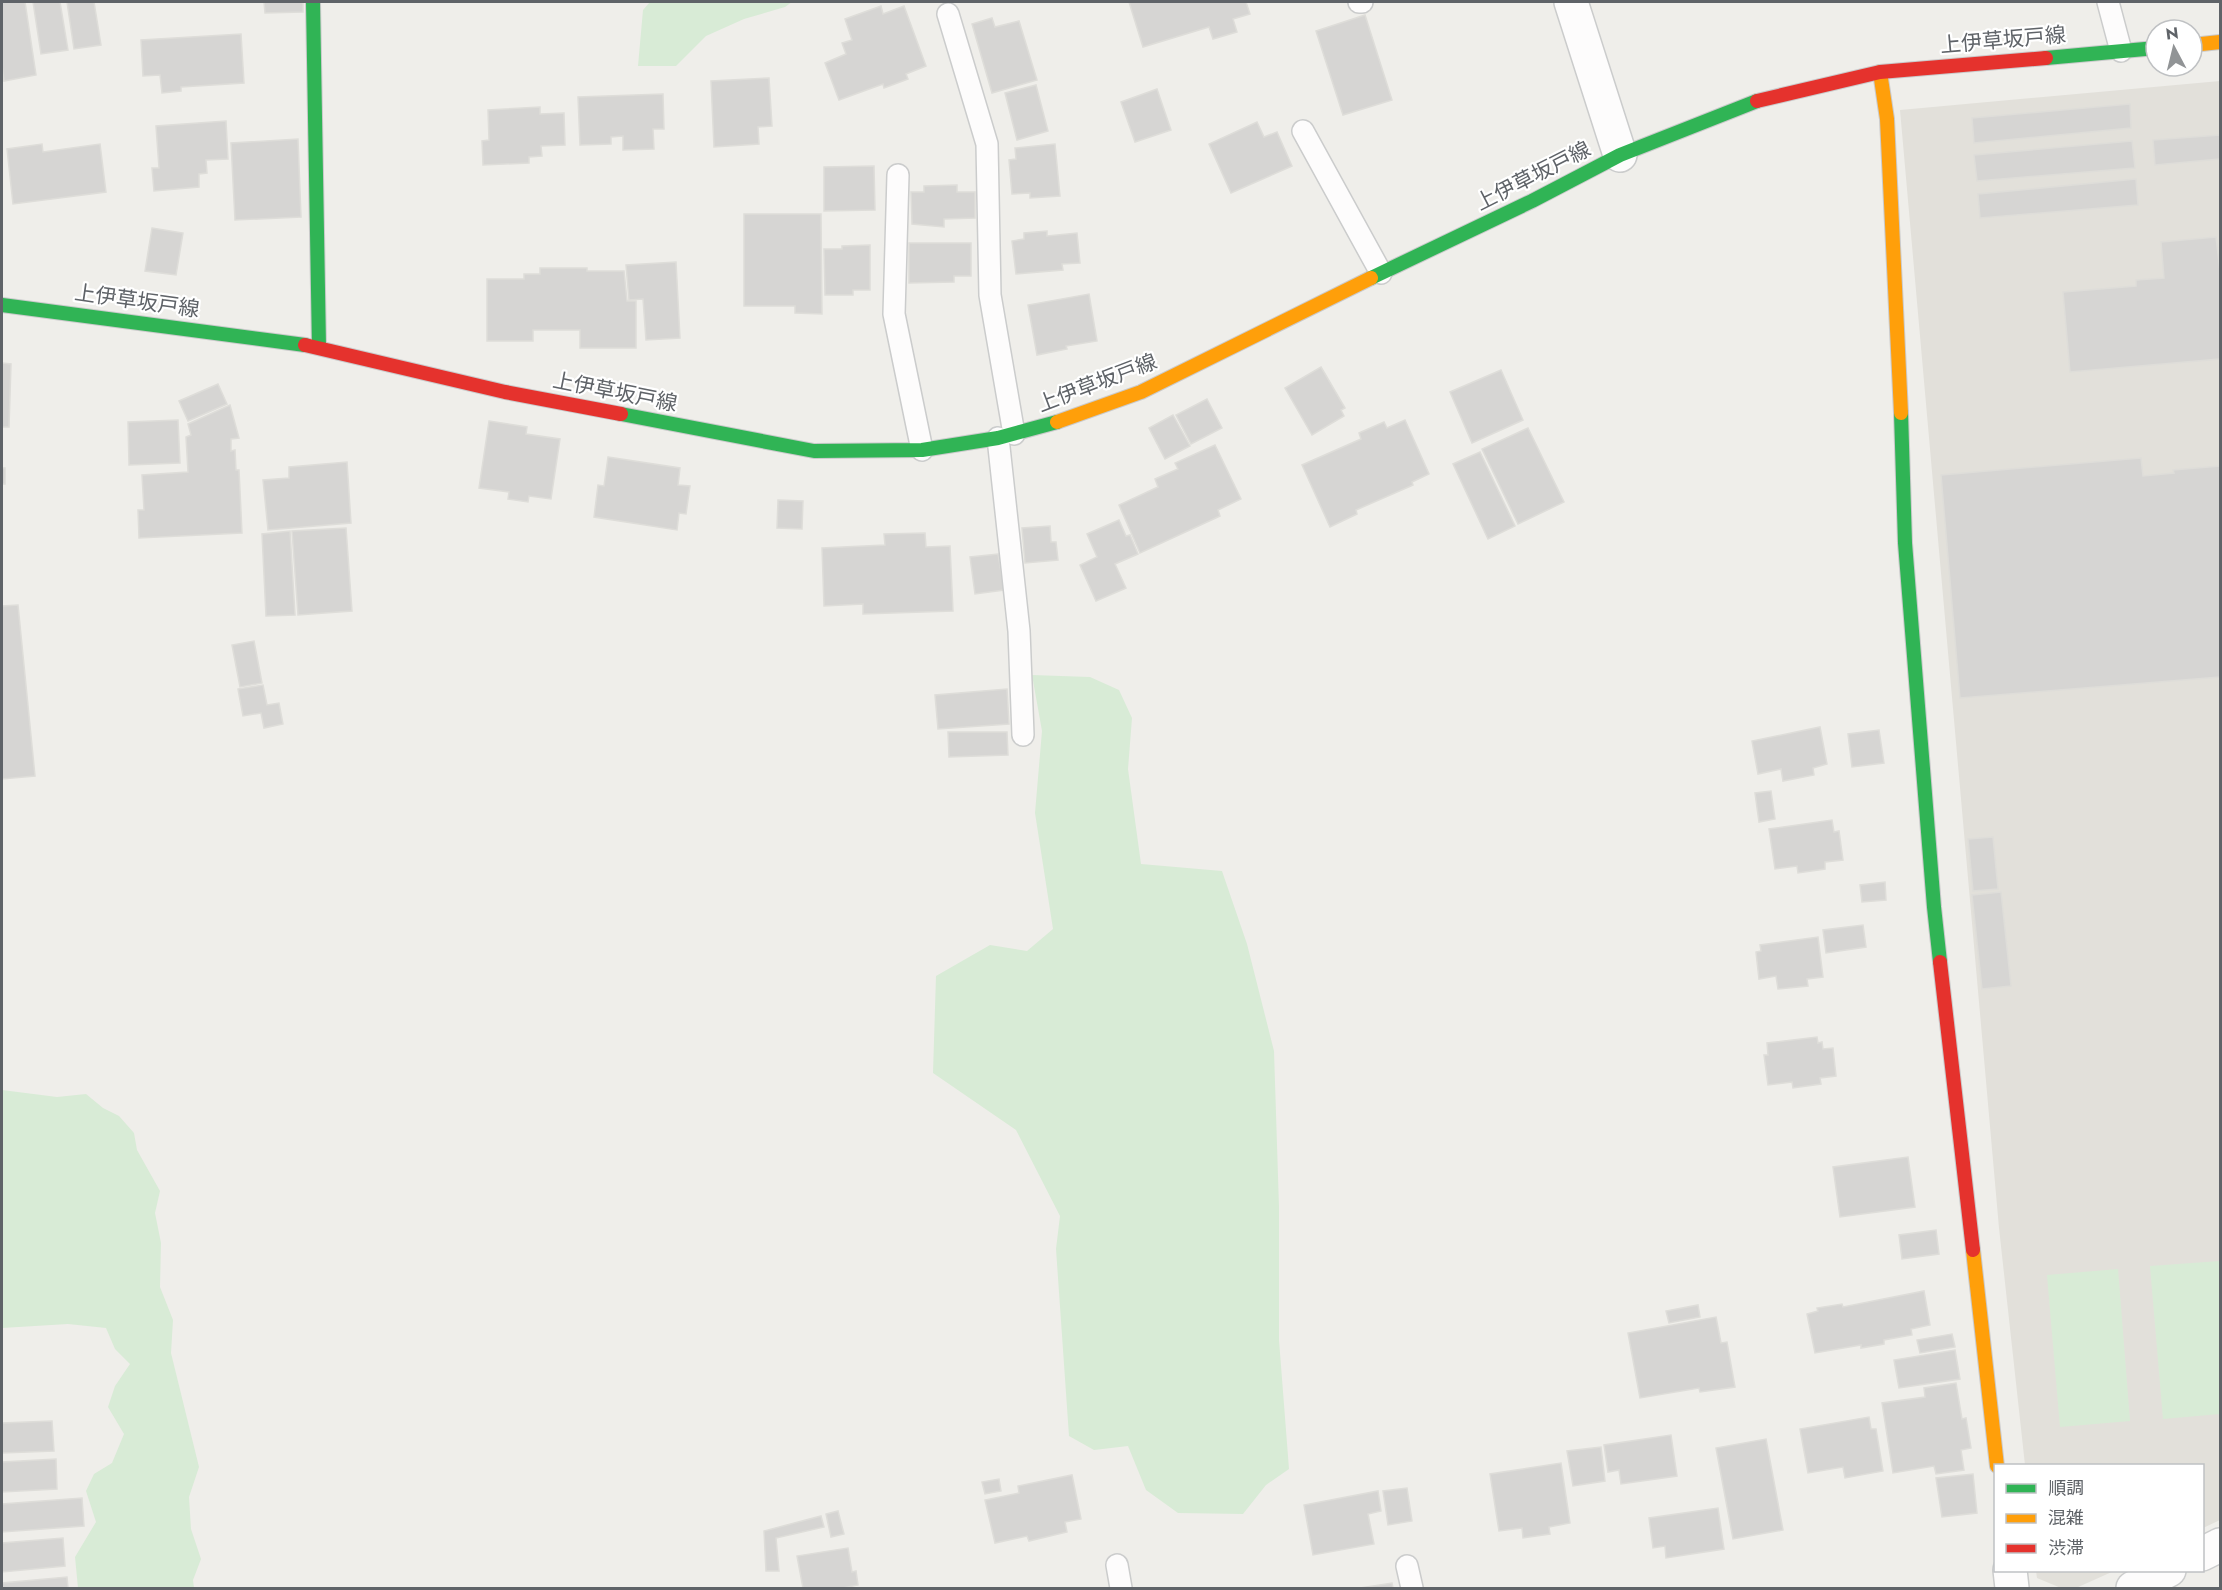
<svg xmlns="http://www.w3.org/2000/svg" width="2222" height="1590" viewBox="0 0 2222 1590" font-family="Jost,'Noto Sans JP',sans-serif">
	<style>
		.education { fill: #e2e0da }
		.green { fill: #d8ebd6 }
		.building { fill: #d6d5d3; stroke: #deddd9; stroke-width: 1.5 }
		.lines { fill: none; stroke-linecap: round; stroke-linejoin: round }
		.lane-casing { stroke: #cbcccc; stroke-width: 24 }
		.street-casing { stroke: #cbcccc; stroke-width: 36 }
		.fast-casing { stroke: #cacacb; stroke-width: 16 }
		.slow-casing { stroke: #cacacb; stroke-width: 16 }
		.jam-casing { stroke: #cacacb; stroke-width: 16 }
		.lane { stroke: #fdfcfc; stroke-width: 21 }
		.street { stroke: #fdfcfc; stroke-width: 33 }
		.fast { stroke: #30b455; stroke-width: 14 }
		.slow { stroke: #ff9f0a; stroke-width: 14 }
		.jam { stroke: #e5322d; stroke-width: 14 }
		.labels { text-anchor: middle; stroke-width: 4.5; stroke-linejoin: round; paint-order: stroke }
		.street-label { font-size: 21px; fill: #5f6368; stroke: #fff }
	</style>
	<rect width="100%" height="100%" fill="#efeeea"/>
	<g class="education">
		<polygon points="2220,81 2220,1520 2203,1528 2202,1466 2025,1465 1999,1228 1900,110"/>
		<polygon points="2036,1571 2036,1570 2114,1571 2076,1588 2061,1588 2037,1578"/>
	</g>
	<g class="green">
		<polygon points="650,2 792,2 785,7 744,19 706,36 676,66 638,66 643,10"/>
		<polygon points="1032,675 1090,677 1119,690 1132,718 1128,769 1141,864 1222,871 1247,944 1274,1051 1279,1207 1279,1340 1289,1469 1266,1485 1243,1514 1178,1513 1146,1490 1128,1446 1094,1450 1069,1436 1056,1249 1060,1216 1016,1130 933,1073 936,976 990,945 1027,951 1053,929 1035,813 1042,731"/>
		<polygon points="2,1090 57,1097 86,1094 103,1108 119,1116 134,1133 137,1150 160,1191 155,1213 161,1243 160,1287 173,1320 171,1353 199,1467 189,1497 191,1529 201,1559 193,1580 194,1588 78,1588 75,1557 96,1522 86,1491 94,1474 112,1463 124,1434 108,1407 115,1386 130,1364 115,1349 106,1328 68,1324 2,1328"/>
		<polygon points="2220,1261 2220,1414 2163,1419 2150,1266"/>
		<polygon points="2118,1269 2130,1421 2060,1427 2047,1275"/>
	</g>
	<g class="building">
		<polygon points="2,2 25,2 36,75 4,81 2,65"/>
		<polygon points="33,2 60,2 68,50 41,54"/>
		<polygon points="67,2 94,2 101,45 74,49"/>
		<polygon points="264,2 303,2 303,12 265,13"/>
		<polygon points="1129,2 1246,2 1250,14 1233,19 1237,32 1213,39 1209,27 1143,47"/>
		<polygon points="881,6 883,14 904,6 926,66 906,74 908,79 884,88 883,84 839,100 825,63 846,54 842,43 852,40 845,19"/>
		<polygon points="1365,15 1392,100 1343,115 1316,31"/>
		<polygon points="992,18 995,27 1019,21 1037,80 992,93 972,24"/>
		<polygon points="241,34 244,83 181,87 181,91 162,93 160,75 143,76 141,40"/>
		<polygon points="769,78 772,126 758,127 759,144 714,147 711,81"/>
		<polygon points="1036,85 1048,131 1017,140 1005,93"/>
		<polygon points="1157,89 1171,130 1135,142 1121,102"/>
		<polygon points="663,94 664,129 653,129 654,149 623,150 623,136 611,137 611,144 580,145 578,97"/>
		<polygon points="2130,104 2131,128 1974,143 1972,118"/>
		<polygon points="540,107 540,114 564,113 565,145 541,146 542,156 529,157 529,163 483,165 482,141 489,140 488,110"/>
		<polygon points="226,121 228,159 206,160 207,173 199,174 199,187 154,191 152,168 159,168 156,126"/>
		<polygon points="1257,122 1264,137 1277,132 1292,166 1231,193 1209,144"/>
		<polygon points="2220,135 2220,159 2155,165 2153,140"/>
		<polygon points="298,139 301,217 235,220 231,143"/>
		<polygon points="2132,141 2135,168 1977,181 1974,155"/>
		<polygon points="42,144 43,152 100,144 106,192 13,204 7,149"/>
		<polygon points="1055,144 1060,196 1030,198 1030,193 1012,194 1009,160 1016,159 1015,148"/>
		<polygon points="874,166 875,210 824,211 824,167"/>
		<polygon points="2136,179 2138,205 1980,218 1978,194"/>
		<polygon points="957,185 957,192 975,192 975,218 944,219 944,227 912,224 911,192 924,192 924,186"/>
		<polygon points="744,214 821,214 822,314 795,313 795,306 744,306"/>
		<polygon points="152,228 183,233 176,275 145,271"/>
		<polygon points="1047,231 1047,236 1077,233 1080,263 1062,264 1063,270 1016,274 1012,241 1024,239 1024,233"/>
		<polygon points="2216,237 2220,271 2220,359 2070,372 2063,292 2136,286 2136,280 2164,278 2161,242"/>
		<polygon points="909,243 971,243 971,276 954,276 954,282 909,283"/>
		<polygon points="870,245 870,290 853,290 853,295 825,295 824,249 842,249 842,246"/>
		<polygon points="676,262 680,338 646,340 643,299 629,300 626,265"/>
		<polygon points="540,268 587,268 587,271 624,271 627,301 636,301 636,348 580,348 580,330 533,330 533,341 487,341 487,279 524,279 524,274 540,274"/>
		<polygon points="1089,294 1097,341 1066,346 1067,349 1037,355 1028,305"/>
		<polygon points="2,363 11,364 9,427 2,427"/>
		<polygon points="1321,367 1345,408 1341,410 1344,416 1312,435 1285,388"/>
		<polygon points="1501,370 1523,420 1472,443 1450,392"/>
		<polygon points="218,384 227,404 188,421 179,401"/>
		<polygon points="1207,399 1222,428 1191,444 1176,415"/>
		<polygon points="230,405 239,438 231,439 231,451 235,450 236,470 239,470 242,533 139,538 138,510 144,510 142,475 188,472 186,437 191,435 188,424"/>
		<polygon points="1173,415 1190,446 1165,459 1149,428"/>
		<polygon points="178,420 180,463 129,465 128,422"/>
		<polygon points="1405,420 1429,474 1412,482 1413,485 1356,510 1357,514 1330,527 1302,465 1361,439 1359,433 1384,422 1387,428"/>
		<polygon points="489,421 527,427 526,434 560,439 551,499 529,496 528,502 508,499 509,492 479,488"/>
		<polygon points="1528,428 1564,502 1518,524 1482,449"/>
		<polygon points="1215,445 1241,499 1218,510 1220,516 1140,553 1119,505 1158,487 1155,479 1178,469 1175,463"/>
		<polygon points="1480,452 1515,526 1488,539 1453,464"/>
		<polygon points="608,457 680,468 678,485 690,486 686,514 679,513 677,530 594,517 598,485 604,486"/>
		<polygon points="2141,458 2143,476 2174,473 2173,470 2220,466 2220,677 1960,698 1941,475"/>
		<polygon points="347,462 351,523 268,530 263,480 289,478 289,467"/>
		<rect x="2" y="468" width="3" height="16"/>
		<polygon points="778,500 803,501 802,529 777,528"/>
		<polygon points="1119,520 1126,536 1130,535 1138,554 1115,564 1126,588 1096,601 1080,565 1097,557 1087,534"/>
		<polygon points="1050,526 1051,542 1056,542 1058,560 1025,563 1022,528"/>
		<polygon points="346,528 352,611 298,615 292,531"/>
		<polygon points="290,531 295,615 266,616 262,534"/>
		<polygon points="925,533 926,547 950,546 953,611 863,614 863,604 824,606 822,548 885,545 884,534"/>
		<polygon points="998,554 1004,590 975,594 970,557"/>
		<polygon points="18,605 35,776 2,779 2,606"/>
		<polygon points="254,641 262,683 240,687 232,645"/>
		<polygon points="263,685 267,705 279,703 283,724 264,728 261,713 243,716 238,689"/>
		<polygon points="1007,689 1009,724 938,729 935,695"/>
		<polygon points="1820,727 1827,764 1813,768 1814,775 1783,781 1781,769 1758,774 1752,741"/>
		<polygon points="1879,730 1884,763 1852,767 1848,734"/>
		<polygon points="948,732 1007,732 1008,755 949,757"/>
		<polygon points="1771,791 1775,819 1759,822 1755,793"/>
		<polygon points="1832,820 1834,832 1839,831 1843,860 1825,862 1825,869 1798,873 1797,866 1775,869 1769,829"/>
		<polygon points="1993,837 1998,889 1973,891 1968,839"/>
		<polygon points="1885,882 1886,900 1862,902 1860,885"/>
		<polygon points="2001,892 2011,986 1982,989 1972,895"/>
		<polygon points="1863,925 1866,947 1826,953 1823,930"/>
		<polygon points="1818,937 1823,977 1807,979 1808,986 1778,989 1776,976 1759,979 1756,952 1761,951 1760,945"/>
		<polygon points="1817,1037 1818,1043 1822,1042 1823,1049 1833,1048 1836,1076 1820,1078 1821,1084 1793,1088 1792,1082 1768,1085 1764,1055 1768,1055 1767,1043"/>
		<polygon points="1908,1157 1915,1207 1840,1217 1833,1167"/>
		<polygon points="1936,1230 1939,1254 1902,1259 1899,1235"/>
		<polygon points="1924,1291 1930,1325 1911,1329 1912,1335 1884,1340 1884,1344 1861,1348 1861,1345 1815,1353 1807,1314 1818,1311 1817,1308 1842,1304 1843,1307"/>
		<polygon points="1698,1305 1700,1317 1669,1323 1666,1311"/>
		<polygon points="1716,1317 1721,1343 1727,1342 1735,1387 1700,1392 1699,1388 1640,1398 1628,1333"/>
		<polygon points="1952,1334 1955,1347 1920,1353 1917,1340"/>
		<polygon points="1955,1350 1960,1379 1899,1388 1894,1360"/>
		<polygon points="1956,1383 1962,1419 1966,1418 1971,1448 1961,1450 1964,1470 1936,1474 1934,1466 1893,1473 1882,1403 1925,1397 1924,1388"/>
		<polygon points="1869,1417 1871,1429 1876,1429 1883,1471 1845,1478 1843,1467 1808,1473 1800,1429"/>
		<polygon points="52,1421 54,1451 2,1453 2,1423"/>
		<polygon points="1671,1435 1677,1476 1621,1484 1619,1470 1608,1472 1604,1445"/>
		<polygon points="1766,1439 1783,1530 1733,1539 1716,1448"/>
		<polygon points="1601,1447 1605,1481 1573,1486 1567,1451"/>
		<polygon points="56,1459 57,1489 2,1492 2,1462"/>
		<polygon points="1561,1463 1570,1523 1549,1527 1550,1534 1523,1538 1522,1528 1499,1531 1490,1474"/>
		<polygon points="1973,1474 1977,1513 1942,1517 1936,1478"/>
		<polygon points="1072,1475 1081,1519 1065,1522 1067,1532 1029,1541 1027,1536 995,1543 985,1500 1019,1493 1018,1486"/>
		<polygon points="999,1479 1001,1491 985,1494 982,1482"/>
		<polygon points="1407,1488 1412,1521 1388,1525 1383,1491"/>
		<polygon points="1378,1491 1381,1511 1368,1514 1374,1544 1313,1555 1304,1505"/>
		<polygon points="82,1498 84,1526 2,1532 2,1504"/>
		<polygon points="1718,1508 1724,1549 1666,1558 1665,1546 1653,1548 1649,1518"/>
		<polygon points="838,1511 844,1534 831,1537 826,1514"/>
		<polygon points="821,1516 824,1527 776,1538 779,1571 766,1571 764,1531"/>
		<polygon points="63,1538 65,1566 2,1572 2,1543"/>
		<polygon points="848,1548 852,1572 856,1571 858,1585 843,1588 800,1588 803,1588 797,1556"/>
		<polygon points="67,1577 68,1588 2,1588 2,1583"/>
		<polygon points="1392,1583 1393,1588 1360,1588"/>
	</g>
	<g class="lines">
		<g class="lane-casing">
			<g id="lane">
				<polyline points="1359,2 1362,2"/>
				<polyline points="2108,2 2121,51"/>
				<polyline points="948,14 987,144 990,295 1014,434"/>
				<polyline points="1303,131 1381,273"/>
				<polyline points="898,175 894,314 922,450"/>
				<polyline points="998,438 1019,631 1023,735"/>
				<polyline points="1117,1565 1121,1588"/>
				<polyline points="1407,1566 1412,1588"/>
			</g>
		</g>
		<g class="street-casing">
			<g id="street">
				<polyline points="1571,2 1620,155"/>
				<polyline points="2202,1554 2220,1545"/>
				<polyline points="2010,1570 2012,1588"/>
				<polyline points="2133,1588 2169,1570"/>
			</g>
		</g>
		<g class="fast-casing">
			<g id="fast">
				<polyline points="313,2 319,347"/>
				<polyline points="2046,58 2156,48"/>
				<polyline points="1371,278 1532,201 1620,155 1757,101"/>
				<polyline points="2,305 305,345"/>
				<polyline points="1901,413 1905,543 1934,907 1940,962"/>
				<polyline points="621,414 814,451 922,450 998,438 1057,422"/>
			</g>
		</g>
		<g class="slow-casing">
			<g id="slow">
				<polyline points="2192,45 2220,42"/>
				<polyline points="1880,72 1887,119 1901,413"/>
				<polyline points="1057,422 1141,392 1371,278"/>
				<polyline points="1973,1250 1997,1466"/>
			</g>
		</g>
		<g class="jam-casing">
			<g id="jam">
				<polyline points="1757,101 1880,72 2046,58"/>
				<polyline points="305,345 505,392 621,414"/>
				<polyline points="1940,962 1973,1250"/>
			</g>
		</g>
		<use href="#lane" class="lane"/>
		<use href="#street" class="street"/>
		<use href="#fast" class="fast"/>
		<use href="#slow" class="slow"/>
		<use href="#jam" class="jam"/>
	</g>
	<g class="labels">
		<g class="street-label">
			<text transform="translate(2003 40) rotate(-5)" y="7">上伊草坂戸線</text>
			<text transform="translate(1533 176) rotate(-27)" y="7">上伊草坂戸線</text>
			<text transform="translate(137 301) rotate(8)" y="7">上伊草坂戸線</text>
			<text transform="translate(1097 383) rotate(-21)" y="7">上伊草坂戸線</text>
			<text transform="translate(615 392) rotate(11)" y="7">上伊草坂戸線</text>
		</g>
	</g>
	<rect width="2222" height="1590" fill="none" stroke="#5f6368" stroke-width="6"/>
	<rect x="1994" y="1464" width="210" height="108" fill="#ffffff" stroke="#bfc1c3" stroke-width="1.5"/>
	<rect x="2006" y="1484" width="30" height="9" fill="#30b455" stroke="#bfc1c3" stroke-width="1.5"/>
	<text x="2048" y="1494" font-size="18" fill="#5f6368">順調</text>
	<rect x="2006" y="1514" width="30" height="9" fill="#ff9f0a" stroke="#bfc1c3" stroke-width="1.5"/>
	<text x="2048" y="1524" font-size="18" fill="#5f6368">混雑</text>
	<rect x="2006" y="1544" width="30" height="9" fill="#e5322d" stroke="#bfc1c3" stroke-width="1.5"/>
	<text x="2048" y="1554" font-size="18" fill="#5f6368">渋滞</text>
	<g transform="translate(2174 48) rotate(353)"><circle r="28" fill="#ffffff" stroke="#bfc1c3" stroke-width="1.5"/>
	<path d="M0-4.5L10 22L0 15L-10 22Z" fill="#919496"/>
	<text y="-9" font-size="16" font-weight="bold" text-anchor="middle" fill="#5f6368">N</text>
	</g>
</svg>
